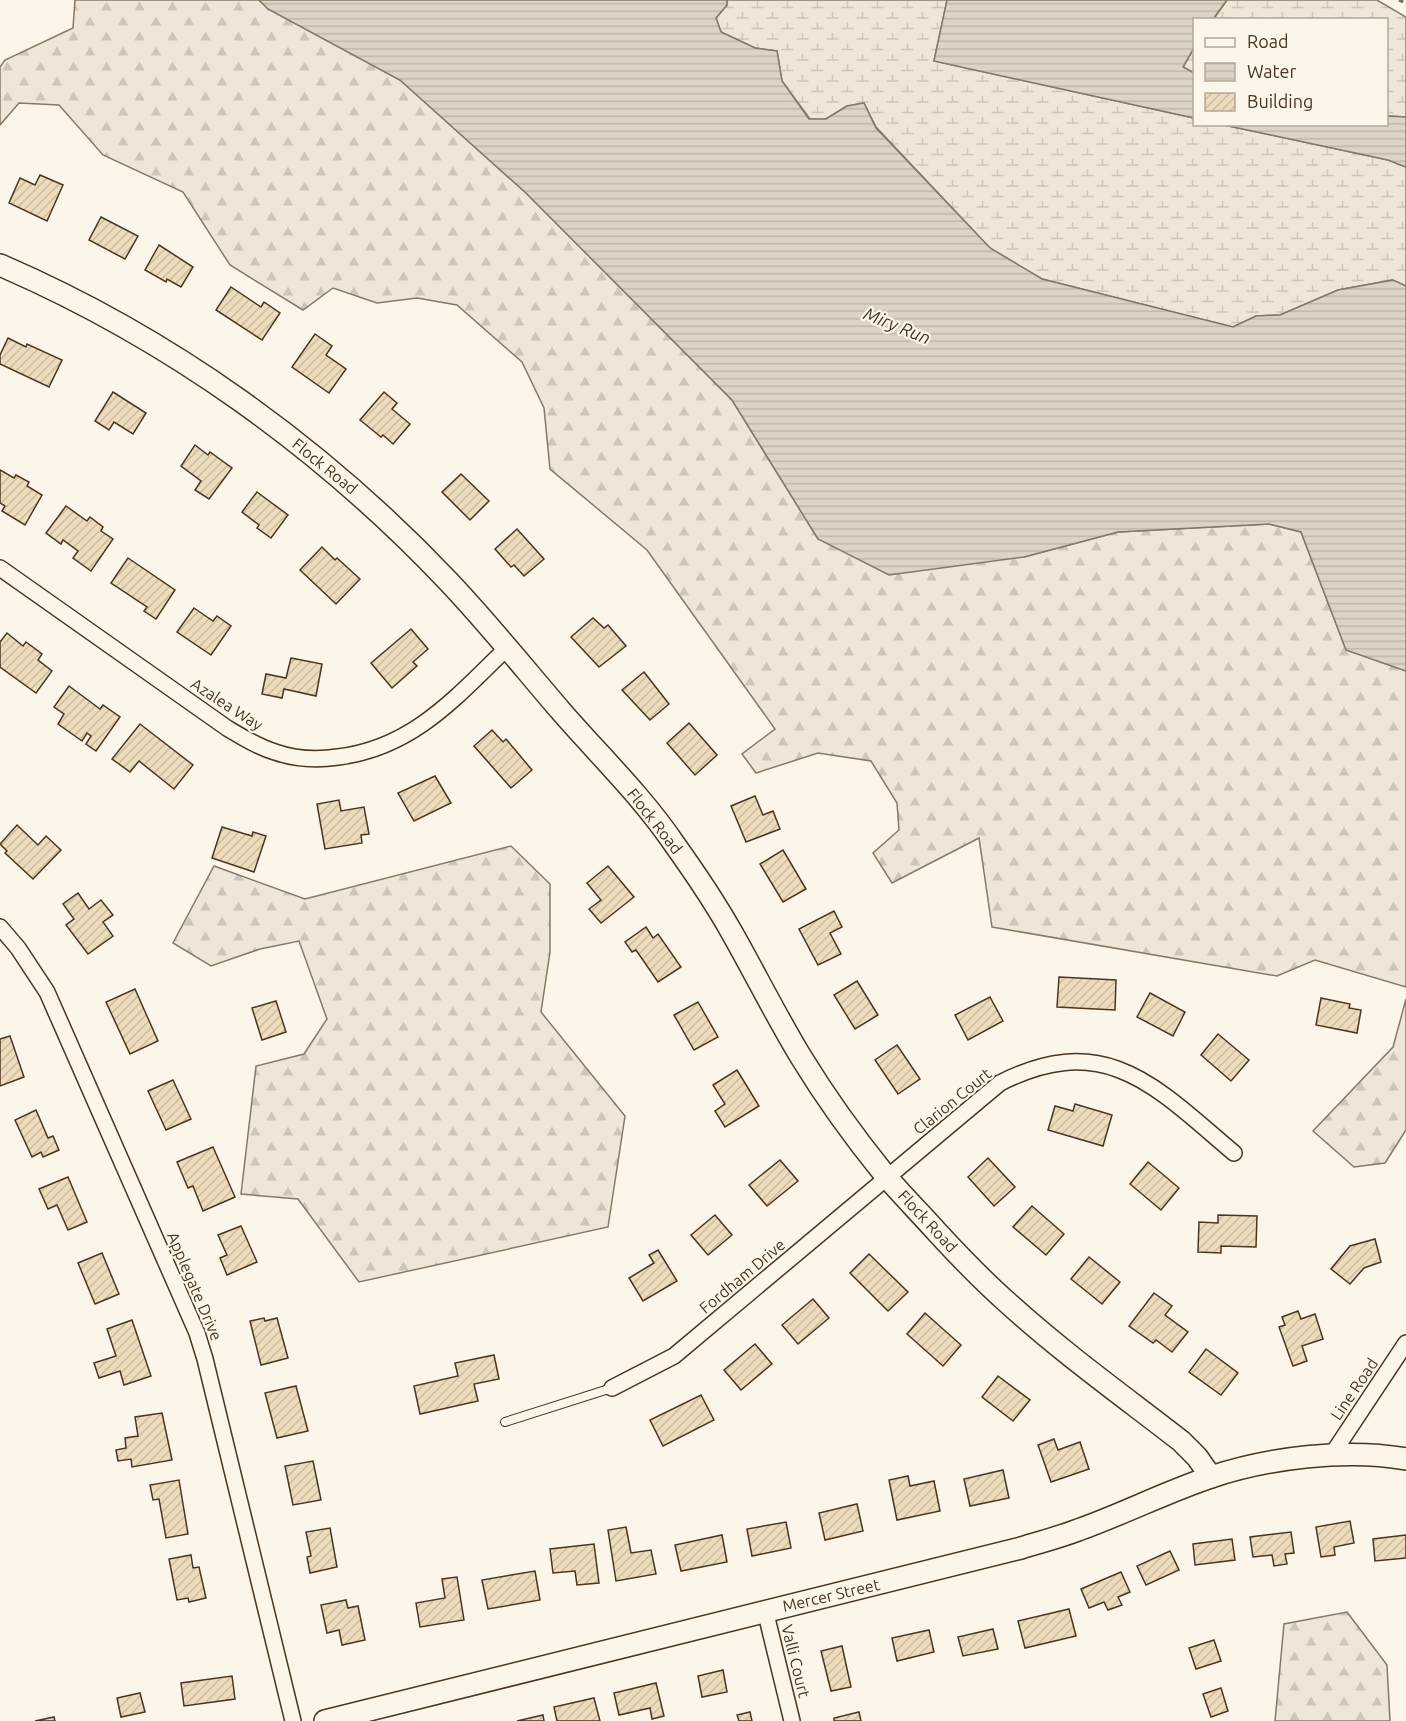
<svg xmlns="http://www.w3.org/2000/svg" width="1406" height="1721" viewBox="0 0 1406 1721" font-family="Ubuntu,sans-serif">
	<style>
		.forest { fill: url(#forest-firs); stroke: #887966; stroke-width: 1.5 }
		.wetland { fill: url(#wetland-marsh); stroke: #887966; stroke-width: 1.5 }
		.water { fill: url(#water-rules); stroke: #887966; stroke-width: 1.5 }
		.building { fill: url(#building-hatch); stroke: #4a3520; stroke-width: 1.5 }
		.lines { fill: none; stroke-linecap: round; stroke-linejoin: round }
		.lane-casing { stroke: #4a3520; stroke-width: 10 }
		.street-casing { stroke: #4a3520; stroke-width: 18 }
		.secondary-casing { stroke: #4a3520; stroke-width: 24 }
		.path { stroke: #7f6f5c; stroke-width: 3; stroke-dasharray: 4.5 3; stroke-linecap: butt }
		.lane { stroke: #fbf6e9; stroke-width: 8 }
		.street { stroke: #fbf6e9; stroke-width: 15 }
		.secondary { stroke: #fbf6e9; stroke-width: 21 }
		.labels { text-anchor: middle; stroke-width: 4.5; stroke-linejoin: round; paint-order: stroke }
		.street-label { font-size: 16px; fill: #4a3520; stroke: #fbf6e9 }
		.water-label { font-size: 18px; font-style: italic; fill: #4a3520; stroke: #fbf6e9 }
	</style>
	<defs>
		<pattern id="forest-firs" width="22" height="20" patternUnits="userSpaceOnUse" patternTransform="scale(1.5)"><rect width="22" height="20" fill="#ede6d9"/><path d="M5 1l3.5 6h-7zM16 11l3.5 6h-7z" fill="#cdc6ba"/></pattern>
		<pattern id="wetland-marsh" width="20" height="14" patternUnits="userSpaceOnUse" patternTransform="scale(1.5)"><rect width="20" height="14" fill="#ede6d9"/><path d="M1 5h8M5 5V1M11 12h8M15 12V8" fill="none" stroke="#cdc6ba"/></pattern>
		<pattern id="water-rules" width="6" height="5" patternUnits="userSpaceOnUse" patternTransform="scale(1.5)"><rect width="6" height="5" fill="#dcd4c6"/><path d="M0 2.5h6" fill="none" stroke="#beb7aa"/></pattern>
		<pattern id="building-hatch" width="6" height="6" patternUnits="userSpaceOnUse" patternTransform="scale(1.5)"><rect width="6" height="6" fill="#ecdcbc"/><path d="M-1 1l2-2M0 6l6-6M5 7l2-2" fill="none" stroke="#ccbda1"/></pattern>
	</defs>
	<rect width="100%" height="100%" fill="#fbf6e9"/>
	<g class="forest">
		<polygon points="75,0 259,0 268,9 400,80 526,193 732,400 818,539 1024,557 1118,532 1269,524 1301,532 1346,650 1406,671 1406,987 1315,960 1277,976 992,927 979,838 892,883 873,853 899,830 897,803 871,761 818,753 756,773 742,754 775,729 647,550 550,469 544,408 522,362 457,305 417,298 377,303 333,288 303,310 230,265 183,192 103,155 59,105 19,103 0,125 0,67 5,60 73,28"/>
		<polygon points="511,846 550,884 550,952 541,1012 625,1116 608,1227 359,1282 298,1199 241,1194 256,1066 304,1054 327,1019 299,941 260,949 211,966 173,943 214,866 305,899"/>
		<polygon points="1406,999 1406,1130 1385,1163 1354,1167 1313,1131 1393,1047"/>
		<polygon points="1347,1612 1387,1665 1390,1721 1275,1721 1284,1624"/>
	</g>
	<g class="wetland">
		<polygon points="727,0 947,0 934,61 1194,118 1194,124 1224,125 1388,160 1406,167 1406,286 1392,280 1338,290 1280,315 1256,316 1233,327 1042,279 990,248 876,127 864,103 847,106 826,119 810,119 782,81 777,51 755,48 721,32 716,18 727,5"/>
		<polygon points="1227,0 1377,0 1406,17 1406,117 1387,116 1386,20 1213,20"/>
		<polygon points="1194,48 1194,73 1183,67"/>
	</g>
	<g class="water">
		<polygon points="259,0 727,0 727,5 716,18 721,32 755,48 777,51 782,81 809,119 826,119 847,106 864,103 876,128 990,248 1042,279 1233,327 1256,316 1280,315 1338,290 1393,280 1406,286 1406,671 1346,650 1301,532 1269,524 1118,532 1024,557 889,575 818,539 732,400 526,193 400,80 268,9"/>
		<polygon points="947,0 1227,0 1213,19 1194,20 1194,48 1183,67 1194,73 1194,118 934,61"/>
		<polygon points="1387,116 1406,117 1406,167 1388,160 1224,125 1386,124"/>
	</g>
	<g class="building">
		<polygon points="40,175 63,185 47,221 9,203 20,178 35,185"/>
		<polygon points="101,217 138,236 125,259 89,240"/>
		<polygon points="159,245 193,267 181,287 167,279 166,282 145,270"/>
		<polygon points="231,287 261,307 264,302 280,313 262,340 216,310"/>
		<polygon points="315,334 332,346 326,355 346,369 329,393 292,367"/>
		<polygon points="8,338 26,347 27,344 62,360 49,387 0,364 0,355"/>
		<polygon points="113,392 146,413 133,434 114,422 109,430 95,421"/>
		<polygon points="384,392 397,403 392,409 410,424 393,444 383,435 381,437 360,420"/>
		<polygon points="195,445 208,455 210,452 232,468 209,499 195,490 201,481 181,466"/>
		<polygon points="0,470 14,478 16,475 29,482 27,486 42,495 25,525 2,511 5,506 0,503"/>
		<polygon points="461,474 489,501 470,520 442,492"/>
		<polygon points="257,492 288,515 271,538 257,528 259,525 242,512"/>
		<polygon points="66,506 87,521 90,517 103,527 101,531 113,539 91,571 73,558 78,551 63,540 61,544 46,533"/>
		<polygon points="517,529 544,559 524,576 514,565 511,567 495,549"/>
		<polygon points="322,547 335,560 337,558 360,579 336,604 300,570"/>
		<polygon points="128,558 175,590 156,619 144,611 147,607 111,583"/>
		<polygon points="194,608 213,621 217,616 231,626 211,655 177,632"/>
		<polygon points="593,618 604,628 608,625 626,646 599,667 571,637"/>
		<polygon points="411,629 428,649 413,662 417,666 392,688 371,663"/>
		<polygon points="7,633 23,646 26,642 42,654 38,660 52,671 36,693 0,667 0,642"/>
		<polygon points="291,658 322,664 316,696 284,689 282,698 262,694 266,674 286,678"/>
		<polygon points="644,672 669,704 650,720 622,690"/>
		<polygon points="69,686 100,709 103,705 120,717 96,751 86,744 91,736 87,733 82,741 58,724 64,714 54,707"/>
		<polygon points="689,723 717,755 695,775 667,743"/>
		<polygon points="140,724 193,765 174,789 139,761 130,772 112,759"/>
		<polygon points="492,730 503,742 506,739 532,770 511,788 474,746"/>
		<polygon points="435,776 451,803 414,821 398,793"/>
		<polygon points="755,796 763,815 773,811 780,829 746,842 731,806"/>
		<polygon points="339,800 341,811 364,807 369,834 361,835 362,843 325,849 317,804"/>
		<polygon points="17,825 38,845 46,836 61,850 33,879 5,853 7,851 0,844"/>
		<polygon points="222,827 252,836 253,832 266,836 254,872 212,858"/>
		<polygon points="783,850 806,889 783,902 760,864"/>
		<polygon points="608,866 634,897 601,923 589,909 601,900 587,883"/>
		<polygon points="78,893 89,909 101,900 113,915 103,922 113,936 88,954 66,925 74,919 63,904"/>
		<polygon points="834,911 842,927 830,933 841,954 818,965 799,929"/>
		<polygon points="646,927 653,938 658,934 681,967 658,982 636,950 632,952 625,942"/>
		<polygon points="1059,977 1116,980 1115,1010 1057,1007"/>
		<polygon points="857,981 878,1015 855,1029 834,995"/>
		<polygon points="135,989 158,1041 130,1054 106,1002"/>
		<polygon points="1150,993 1185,1012 1173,1036 1137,1017"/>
		<polygon points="990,997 1003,1021 968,1040 955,1015"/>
		<polygon points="1321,998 1350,1004 1349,1008 1361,1010 1357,1033 1316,1025"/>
		<polygon points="276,1001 286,1032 262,1040 252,1008"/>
		<polygon points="698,1002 718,1037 694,1050 674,1015"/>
		<polygon points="1218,1034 1249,1060 1231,1081 1201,1055"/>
		<polygon points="10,1036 24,1077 0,1086 0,1039"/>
		<polygon points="897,1045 920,1079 898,1094 875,1060"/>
		<polygon points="737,1070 759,1106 725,1127 715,1111 725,1104 713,1085"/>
		<polygon points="173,1080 191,1119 166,1130 148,1091"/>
		<polygon points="1075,1104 1112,1115 1103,1146 1048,1130 1055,1106 1073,1111"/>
		<polygon points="36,1110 48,1138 53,1136 59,1150 43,1157 41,1152 32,1157 15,1120"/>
		<polygon points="213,1147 235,1197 203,1211 193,1186 188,1188 177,1162"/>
		<polygon points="988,1158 1015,1187 994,1206 968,1177"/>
		<polygon points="780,1160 798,1181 767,1206 749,1185"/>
		<polygon points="1148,1162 1179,1188 1161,1210 1130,1184"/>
		<polygon points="68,1177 87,1222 68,1230 57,1205 48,1209 39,1189"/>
		<polygon points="1032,1206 1064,1234 1046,1255 1013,1227"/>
		<polygon points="715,1215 732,1235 708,1255 691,1235"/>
		<polygon points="1218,1215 1257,1216 1256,1247 1221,1246 1221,1253 1198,1252 1199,1222 1218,1223"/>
		<polygon points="241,1226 257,1262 227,1275 220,1258 227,1255 218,1235"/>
		<polygon points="1375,1239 1381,1262 1364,1268 1350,1284 1331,1269 1350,1246"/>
		<polygon points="658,1250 677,1281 643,1301 629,1278 654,1263 649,1255"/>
		<polygon points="102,1253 119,1294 95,1304 78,1263"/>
		<polygon points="869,1254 908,1292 888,1311 850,1273"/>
		<polygon points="1089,1257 1120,1282 1102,1304 1071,1279"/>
		<polygon points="1154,1293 1172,1306 1165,1315 1188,1332 1172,1352 1156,1340 1153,1343 1129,1326"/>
		<polygon points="813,1299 829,1318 798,1344 782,1325"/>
		<polygon points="1298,1311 1301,1319 1315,1314 1323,1339 1302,1346 1307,1361 1293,1366 1279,1327 1285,1325 1282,1317"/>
		<polygon points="925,1313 961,1345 943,1366 907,1334"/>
		<polygon points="264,1318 265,1321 277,1318 288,1358 261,1365 250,1321"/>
		<polygon points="132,1320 151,1376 124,1385 120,1371 99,1378 94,1363 116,1356 107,1329"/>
		<polygon points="755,1344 772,1364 741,1390 724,1370"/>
		<polygon points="1206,1349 1238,1373 1221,1395 1189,1372"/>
		<polygon points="494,1355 499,1379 474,1384 478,1401 420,1414 414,1386 458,1376 455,1363"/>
		<polygon points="998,1376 1030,1400 1013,1421 982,1397"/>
		<polygon points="296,1386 308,1431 277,1438 265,1393"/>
		<polygon points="701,1395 714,1420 663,1446 650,1420"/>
		<polygon points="162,1413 172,1460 132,1467 131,1459 118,1461 116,1450 126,1448 125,1438 138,1436 135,1417"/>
		<polygon points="1054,1439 1058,1450 1080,1442 1089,1469 1051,1482 1038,1445"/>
		<polygon points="313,1461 321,1500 293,1505 285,1466"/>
		<polygon points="1003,1470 1009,1498 970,1506 964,1479"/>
		<polygon points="908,1476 910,1486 934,1481 940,1511 897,1520 889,1480"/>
		<polygon points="179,1480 188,1534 166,1538 159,1499 153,1500 150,1485"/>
		<polygon points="857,1504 863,1531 825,1540 819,1513"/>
		<polygon points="1350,1521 1354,1543 1334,1547 1335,1555 1321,1557 1316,1527"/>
		<polygon points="786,1522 791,1548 752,1556 747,1529"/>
		<polygon points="626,1527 631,1553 651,1550 656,1574 616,1581 608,1530"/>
		<polygon points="330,1528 337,1567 310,1573 307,1557 311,1556 306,1532"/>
		<polygon points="1291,1532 1294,1553 1285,1554 1287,1564 1274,1566 1272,1555 1253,1557 1250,1537"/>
		<polygon points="722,1535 727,1562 681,1571 675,1545"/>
		<polygon points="1406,1535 1406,1558 1375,1561 1373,1539"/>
		<polygon points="1232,1539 1235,1560 1195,1565 1193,1544"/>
		<polygon points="594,1544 599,1583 577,1585 575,1571 553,1573 550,1549"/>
		<polygon points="1170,1551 1179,1570 1146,1585 1137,1566"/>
		<polygon points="191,1555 193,1568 199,1567 206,1598 189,1602 188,1598 177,1600 169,1559"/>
		<polygon points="535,1571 540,1600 488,1609 482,1580"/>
		<polygon points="1121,1572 1130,1592 1118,1597 1122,1605 1108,1610 1104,1602 1089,1608 1081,1589"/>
		<polygon points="457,1577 464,1620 420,1627 416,1603 445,1598 442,1579"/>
		<polygon points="346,1600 348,1608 358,1606 365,1640 342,1645 339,1630 327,1633 321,1605"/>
		<polygon points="1069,1609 1076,1636 1025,1648 1018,1621"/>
		<polygon points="993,1629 998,1649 963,1656 958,1637"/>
		<polygon points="929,1630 934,1652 897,1661 892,1638"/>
		<polygon points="1214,1640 1221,1661 1196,1669 1189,1648"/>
		<polygon points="842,1646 851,1687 831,1691 821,1651"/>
		<polygon points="723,1670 727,1692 702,1697 698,1676"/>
		<polygon points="232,1676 235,1699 184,1706 181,1683"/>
		<polygon points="656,1683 664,1716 652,1719 650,1708 619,1715 614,1693"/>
		<polygon points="1221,1688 1228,1711 1211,1717 1203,1694"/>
		<polygon points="140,1693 145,1712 121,1717 117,1698"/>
		<polygon points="594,1698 600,1721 557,1721 554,1707"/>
		<polygon points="750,1712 752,1721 739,1721 737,1715"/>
		<polygon points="859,1712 861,1721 834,1721 834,1718"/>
		<polygon points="543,1715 544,1721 517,1721"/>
		<polygon points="54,1717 55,1721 35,1721"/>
	</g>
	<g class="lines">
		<g class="lane-casing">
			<polyline id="lane" points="505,1422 612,1388"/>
		</g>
		<g class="street-casing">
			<g id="street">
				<path d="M0 568 227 728C242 737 258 747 275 752 295 759 318 760 338 757 413 748 456 697 507 648"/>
				<polyline points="0,927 18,948 47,992 197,1333 205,1359 293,1721"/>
				<path d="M612 1388 674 1356 1000 1083C1106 1029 1157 1088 1234 1153"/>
				<polyline points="1331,1456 1406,1343"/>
				<polyline points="765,1610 792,1721"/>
			</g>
		</g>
		<g class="secondary-casing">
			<g id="secondary">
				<path d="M0 265C169 338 322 448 448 581 487 622 523 667 560 710 598 754 642 796 675 845 695 873 714 901 731 931 755 973 776 1016 801 1057 826 1098 855 1138 885 1175 901 1194 919 1212 936 1231 959 1256 983 1281 1008 1303 1063 1353 1123 1396 1181 1441L1197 1457 1211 1477"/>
				<path d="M325 1721 1021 1548C1040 1542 1060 1537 1078 1530 1123 1514 1166 1492 1211 1477 1268 1458 1346 1448 1406 1459"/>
			</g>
		</g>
		<polyline class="path" points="1399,0 1406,3"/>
		<use href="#lane" class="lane"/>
		<use href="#street" class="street"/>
		<use href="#secondary" class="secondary"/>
	</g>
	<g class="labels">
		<g class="street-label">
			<text transform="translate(325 466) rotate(39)" y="6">Flock Road</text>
			<text transform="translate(227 704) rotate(33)" y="6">Azalea Way</text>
			<text transform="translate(655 821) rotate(52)" y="6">Flock Road</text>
			<text transform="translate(952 1101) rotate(-39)" y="6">Clarion Court</text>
			<text transform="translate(928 1221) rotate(47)" y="6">Flock Road</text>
			<text transform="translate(742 1276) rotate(-40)" y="6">Fordham Drive</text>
			<text transform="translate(195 1286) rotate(67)" y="6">Applegate Drive</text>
			<text transform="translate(1354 1389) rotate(-56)" y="6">Line Road</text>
			<text transform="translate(831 1595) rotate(-13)" y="6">Mercer Street</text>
			<text transform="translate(796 1661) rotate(76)" y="6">Valli Court</text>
		</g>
		<g class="water-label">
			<text transform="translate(897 326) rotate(22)" y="6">Miry Run</text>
		</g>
	</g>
	<rect x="1193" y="18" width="195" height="108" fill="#fbf6e9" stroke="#b4a999" stroke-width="1.5"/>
	<rect x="1205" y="38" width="30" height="9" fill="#fbf6e9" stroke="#b4a999" stroke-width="1.5"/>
	<text x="1247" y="48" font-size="18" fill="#4a3520">Road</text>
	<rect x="1205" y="63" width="30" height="18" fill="url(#water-rules)" stroke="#b4a999" stroke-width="1.5"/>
	<text x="1247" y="78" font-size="18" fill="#4a3520">Water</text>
	<rect x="1205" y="93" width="30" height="18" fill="url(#building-hatch)" stroke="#b4a999" stroke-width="1.5"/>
	<text x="1247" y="108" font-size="18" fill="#4a3520">Building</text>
</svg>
